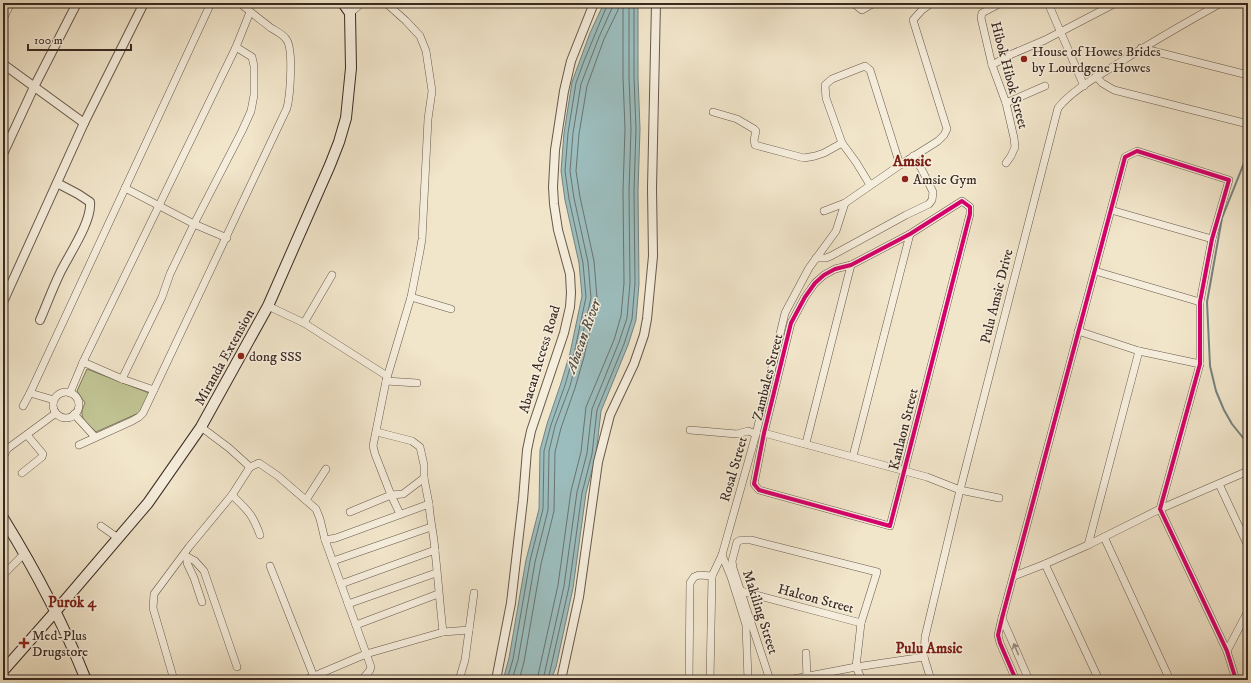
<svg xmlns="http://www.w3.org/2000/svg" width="1251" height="683" viewBox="0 0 1251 683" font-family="'IM FELL DW Pica',serif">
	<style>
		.green { fill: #c0c393; stroke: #7c765a }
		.water { fill: #9cbdbd; stroke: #74827f }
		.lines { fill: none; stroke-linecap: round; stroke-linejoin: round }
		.shore { stroke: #6a736f; stroke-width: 1 }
		.stream { stroke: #74827f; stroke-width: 2 }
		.minor-casing { stroke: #67584b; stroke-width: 8 }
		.tertiary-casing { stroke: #67584b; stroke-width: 10 }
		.secondary-casing { stroke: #392921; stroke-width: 12 }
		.minor { stroke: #f6eedd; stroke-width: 7 }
		.tertiary { stroke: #f6eedd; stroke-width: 8 }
		.secondary { stroke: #f6eedd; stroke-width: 10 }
		.cycleway-casing { stroke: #f6eedd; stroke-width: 6 }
		.cycleway { stroke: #d6006c; stroke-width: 4 }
		.oneway { stroke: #988c7f }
		.poi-dot { fill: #8f2418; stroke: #f6eedd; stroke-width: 1.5 }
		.labels { text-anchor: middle; stroke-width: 3; stroke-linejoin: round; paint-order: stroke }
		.poi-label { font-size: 14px; fill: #392921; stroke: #f6eedd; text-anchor: start }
		.street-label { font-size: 14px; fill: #392921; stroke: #f6eedd }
		.water-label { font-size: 15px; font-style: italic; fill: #524e48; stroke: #f6eedd }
		.neighbourhood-label { font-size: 15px; font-weight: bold; fill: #7a1f14; stroke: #f6eedd }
		.quarter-label { font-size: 16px; font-weight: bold; fill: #7a1f14; stroke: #f6eedd }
	</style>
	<rect width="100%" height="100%" fill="#f1e5ca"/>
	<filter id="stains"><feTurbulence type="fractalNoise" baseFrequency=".005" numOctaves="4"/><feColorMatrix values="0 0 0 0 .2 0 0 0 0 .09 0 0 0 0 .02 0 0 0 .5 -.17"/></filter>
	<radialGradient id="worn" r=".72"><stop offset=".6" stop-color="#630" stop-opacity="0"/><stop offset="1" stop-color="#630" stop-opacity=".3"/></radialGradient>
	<path class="green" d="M87 369 149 393 141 412 96 432C86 422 77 418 85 403L77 391Z"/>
	<polygon class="water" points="604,3 638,3 638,77 640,129 638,191 639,284 636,320 628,345 601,411 596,455 586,493 573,588 556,667 551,680 503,680 509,658 526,560 539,509 540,450 547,424 561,383 570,353 582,296 579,263 565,200 561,171 564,133 572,82 590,33"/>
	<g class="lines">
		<g class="shore">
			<polyline points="507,680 513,659 530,561 543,509 544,451 551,425 565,385 574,354 586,297 583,263 569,199 565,171 568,133 576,83 584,61 608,3"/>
			<polyline points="512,680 518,660 524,626 535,562 548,510 549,451 555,426 570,386 578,355 591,298 588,262 574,198 570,171 573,133 581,84 599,37 612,8 613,3"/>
			<polyline points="519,680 524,662 530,627 541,564 554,511 555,452 561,428 575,388 584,357 597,298 594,261 580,197 576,171 579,134 587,86 604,39 618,10 619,3"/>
			<polyline points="537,680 558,585 571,491 581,452 586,407 614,340 621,316 624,283 623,191 625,129 623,77 623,3"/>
			<polyline points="543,680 564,586 577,492 587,453 592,409 619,342 627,318 630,283 629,191 631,129 629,77 629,3"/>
			<polyline points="548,680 569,587 582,493 592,454 597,410 624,344 632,319 635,283 634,191 636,129 634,77 634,3"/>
		</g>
		<polyline class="stream" points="1248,153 1222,218 1207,302 1210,366 1216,391 1224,410 1232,424 1248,444"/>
		<g class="minor-casing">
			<g id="minor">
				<polyline points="853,3 862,10 874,3"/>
				<polyline points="1001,3 982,13 981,18 992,65 1006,103 1014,138 1015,147 1011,156 1006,163"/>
				<polyline points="1048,3 1084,86"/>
				<polyline points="350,13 362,3"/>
				<polyline points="3,19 11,3"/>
				<polyline points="1141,48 1248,75"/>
				<polyline points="992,65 1012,54 1045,40 1116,3"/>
				<polyline points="1096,76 1102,83 1114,90 1248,124"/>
				<polyline points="1006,103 1045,86"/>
				<polyline points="713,112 737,119 754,129 756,131 754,140 755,145 804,158 815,156 824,153 842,143"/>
				<polyline points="870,185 856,162 842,143 826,98 825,85 832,79 865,66 870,70 900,165"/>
				<polyline points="125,188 194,224 227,238"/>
				<polygon points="962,201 970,207 970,214 890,526 759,490 754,484 764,433 791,323 805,297 815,283 824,275 835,269 851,265 910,234"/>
				<polyline points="1111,210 1212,239"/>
				<polyline points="824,211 845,203"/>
				<polyline points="816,258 826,258 831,256 906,215 929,204 932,200 933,192 921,168 913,156"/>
				<polyline points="1095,271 1200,302"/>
				<polyline points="411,297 451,309"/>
				<polyline points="268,306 304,323 387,376"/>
				<polyline points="304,323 332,275"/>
				<polyline points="1078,331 1139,351 1200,364"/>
				<polyline points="83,362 122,379 154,390"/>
				<polyline points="122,379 162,297 170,274 194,224 242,131 251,111 254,95 254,66 252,57 236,47"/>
				<polyline points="386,381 417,383"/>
				<circle cx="66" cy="405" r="13"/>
				<polyline points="30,393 54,400"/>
				<polyline points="70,393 83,362 236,47 250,12"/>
				<polyline points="23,406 30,393 211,3"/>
				<polyline points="74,414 95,437"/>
				<polyline points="201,427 229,448 250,467"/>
				<polyline points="690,430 737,434 748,431 756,434"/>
				<polyline points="377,432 412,441 420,447 424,465 424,478 429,504"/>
				<polyline points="764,433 927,477 960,490 999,498"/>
				<polyline points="806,443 851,265"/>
				<path d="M79 445 132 421 139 417 143 413 287 108C290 96 294 48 286 39 283 34 276 31 271 28 261 20 250 12 240 3"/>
				<polyline points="3,449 7,449 56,413"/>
				<polyline points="853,456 910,234"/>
				<polyline points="3,458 7,449"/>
				<polyline points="22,473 42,457 43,454 27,435"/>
				<polyline points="1219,484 1248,546"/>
				<path d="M232 495C248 511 252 513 260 535"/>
				<polyline points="306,500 326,469"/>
				<polyline points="350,512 391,495 375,454 373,446 386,381 411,297 420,251 422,239 428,119 432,91 426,51 420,36 406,21 386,3"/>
				<polyline points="400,514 391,495 403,494 424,478"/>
				<polyline points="101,526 118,538"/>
				<polyline points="1104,537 1170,680"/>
				<path d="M325 540 336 538 429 504C430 520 434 535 435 551 438 578 440 605 443 632"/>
				<polyline points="1088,545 1139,351"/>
				<polyline points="184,555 195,561 204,571 237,667"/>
				<polyline points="722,555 731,577 746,625 748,680"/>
				<polyline points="187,557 187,563 194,578 202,602"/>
				<polyline points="333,561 431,527"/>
				<polyline points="1045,564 1099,680"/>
				<polyline points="270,566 314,677"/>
				<polyline points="3,575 24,554"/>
				<polyline points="1014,576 1045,564 1088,545 1160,509 1248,471"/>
				<polyline points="341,584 435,550"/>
				<polyline points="741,591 861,623"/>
				<polyline points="348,604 436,573"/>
				<polyline points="1002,618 1029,680"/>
				<polyline points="356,625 438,594"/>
				<polyline points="1227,651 1248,611"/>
				<polyline points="806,653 807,677 809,680"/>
				<polyline points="174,680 153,608 154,594 189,547 232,495 250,467 259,463 278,476 316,509 320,519 325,540 371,667 370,670 362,680"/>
				<polyline points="305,680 366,654 443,632 469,630 474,593"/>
				<polyline points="459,680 465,660 469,630"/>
				<polyline points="689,680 690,583 694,577 699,575 712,576"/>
				<polyline points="710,680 712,576 722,555 756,434 785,313 809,268 836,231 845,203 900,165 938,141 944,135 947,129 913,20 922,10 932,3"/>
				<polyline points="770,680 733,568 732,561 737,542 741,540 751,540 877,572 861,623 856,667 862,680"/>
				<polyline points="788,680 856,667 924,657"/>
				<path d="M931 680 924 657 925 637 960 490 1058 108C1073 89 1102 74 1122 61 1154 41 1187 22 1221 3"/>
				<polyline points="1016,680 1000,643 998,635 1002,618 1125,157 1137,151 1229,180 1212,239 1200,302 1200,364 1160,509 1227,651 1236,680"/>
			</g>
		</g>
		<g class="tertiary-casing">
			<g id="tertiary">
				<polyline points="3,64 84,123"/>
				<polyline points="3,154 34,87 77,3"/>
				<polyline points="3,302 84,123 144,3"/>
				<path d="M40 320C47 304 53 287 61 271 70 253 92 221 90 202L78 194 57 183"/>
				<polyline points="496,680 511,603 523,500 527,450 531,431 564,333 570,307 571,293 570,274 558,230 554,204 553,187 555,150 564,91 571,61 594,3"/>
				<polyline points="561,680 579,597 598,462 610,415 634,364 644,335 647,319 653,256 652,188 656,3"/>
			</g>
		</g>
		<g class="secondary-casing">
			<g id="secondary">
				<path d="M3 518C34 568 64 625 86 680"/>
				<polyline points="3,671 55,612 148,503 201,427 268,306 330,165 339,142 346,118 351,68 350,13 343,3"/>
			</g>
		</g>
		<use href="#minor" class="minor"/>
		<use href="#tertiary" class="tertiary"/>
		<use href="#secondary" class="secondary"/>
		<g class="cycleway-casing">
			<g id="cycleway">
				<polygon points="962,201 970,207 970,214 890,526 759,490 754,484 764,433 791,323 805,297 815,283 824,275 835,269 851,265 910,234"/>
				<polyline points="1016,680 1000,643 998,635 1002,618 1125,157 1137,151 1229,180 1212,239 1200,302 1200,364 1160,509 1227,651 1236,680"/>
			</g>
		</g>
		<use href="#cycleway" class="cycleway"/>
	</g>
	<defs><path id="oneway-shaft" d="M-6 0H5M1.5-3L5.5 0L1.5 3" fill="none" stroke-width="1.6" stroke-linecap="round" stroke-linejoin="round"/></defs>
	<use class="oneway" href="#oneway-shaft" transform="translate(1016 649) rotate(-113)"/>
	<g class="poi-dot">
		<circle cx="1024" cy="59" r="4"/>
		<circle cx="905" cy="179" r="4"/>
		<circle cx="241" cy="356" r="4"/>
		<path d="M22 637h4v4h4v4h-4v4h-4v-4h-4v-4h4z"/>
	</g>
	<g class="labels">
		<g class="poi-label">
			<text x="1032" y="56">House of Howes Brides<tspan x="1032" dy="16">by Lourdgene Howes</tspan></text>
			<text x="913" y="184">Amsic Gym</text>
			<text x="249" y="361">dong SSS</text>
			<text x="32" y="640">Med-Plus<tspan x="32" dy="16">Drugstore</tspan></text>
		</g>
		<g class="street-label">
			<text transform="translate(1010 75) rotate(75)" y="5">Hibok Hibok Street</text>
			<text transform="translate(996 296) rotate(-76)" y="5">Pulu Amsic Drive</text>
			<text transform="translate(224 357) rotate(-61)" y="5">Miranda Extension</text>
			<text transform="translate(539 359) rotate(-73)" y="5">Abacan Access Road</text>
			<text transform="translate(767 377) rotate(-76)" y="5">Zambales Street</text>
			<text transform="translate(903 429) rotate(-76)" y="5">Kanlaon Street</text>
			<text transform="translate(733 469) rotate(-74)" y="5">Rosal Street</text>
			<text transform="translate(816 598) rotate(15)" y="5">Halcon Street</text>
			<text transform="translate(761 612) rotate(72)" y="5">Makiling Street</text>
		</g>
		<g class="water-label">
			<text transform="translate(583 336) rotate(-70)" y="5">Abacan River</text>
		</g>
		<g class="neighbourhood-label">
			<text x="72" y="607">Purok 4</text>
			<text x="929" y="653">Pulu Amsic</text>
		</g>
		<g class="quarter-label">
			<text x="912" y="166">Amsic</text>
		</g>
	</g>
	<rect width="1251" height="683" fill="none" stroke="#f1e5ca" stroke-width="16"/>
	<rect x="4" y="4" width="1243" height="675" fill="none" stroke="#392921" stroke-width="2"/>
	<rect x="8" y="8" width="1235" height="667" fill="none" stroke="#392921"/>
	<path d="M28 44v6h103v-6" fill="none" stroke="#392921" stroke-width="2"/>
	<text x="34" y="44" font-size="12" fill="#392921" stroke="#f6eedd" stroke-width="3" paint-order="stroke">100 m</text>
	<rect width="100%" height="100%" filter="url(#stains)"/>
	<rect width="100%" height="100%" fill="url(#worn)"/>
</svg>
